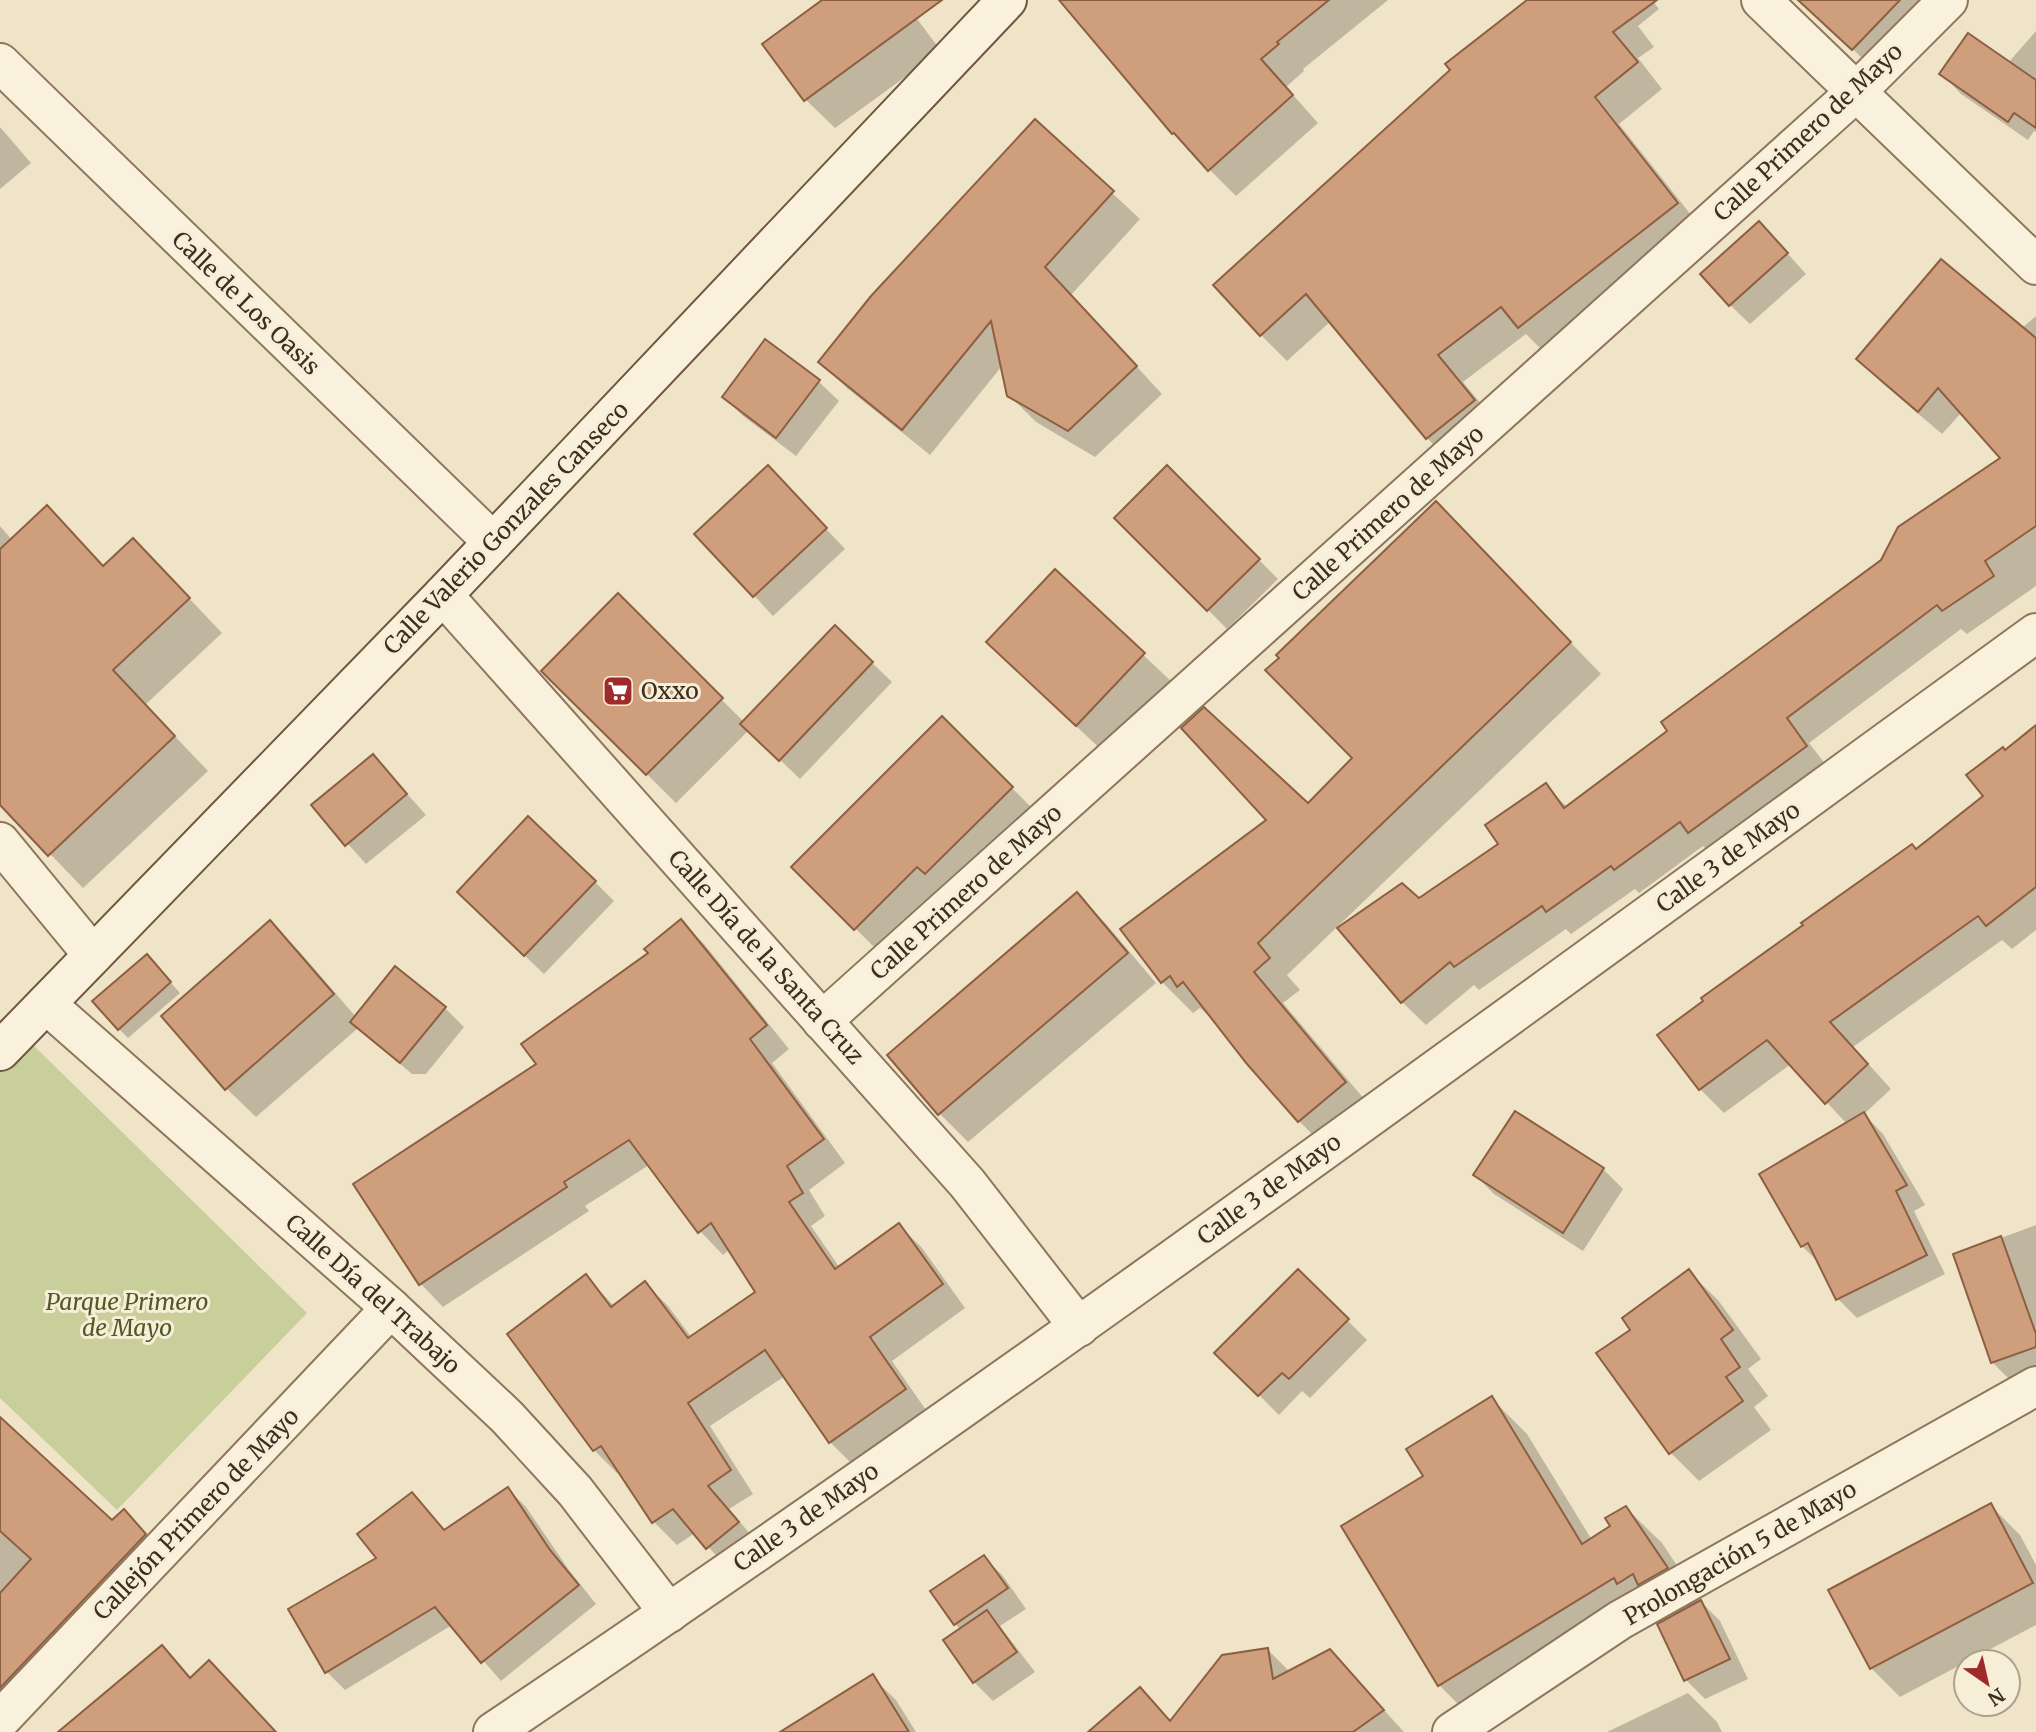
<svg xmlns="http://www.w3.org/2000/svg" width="2036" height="1732" viewBox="0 0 2036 1732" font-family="Merriweather,serif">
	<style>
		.green { fill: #c9cf9b }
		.shadow { fill: #0003 }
		.building { fill: #cf9f7d; stroke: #8d5f41; stroke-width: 2 }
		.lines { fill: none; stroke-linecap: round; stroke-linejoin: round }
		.street-casing { stroke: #8d765c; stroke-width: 42 }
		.secondary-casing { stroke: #6f573f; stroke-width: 42 }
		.street { stroke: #faf1dc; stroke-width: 38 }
		.secondary { stroke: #faf1dc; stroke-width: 38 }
		.labels { text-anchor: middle; stroke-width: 6; stroke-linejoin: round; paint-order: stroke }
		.street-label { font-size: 23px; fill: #3d2e20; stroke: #f7eed8 }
		.poi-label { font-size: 23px; fill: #3d2e20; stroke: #f7eed8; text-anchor: start }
		.park-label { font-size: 23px; font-style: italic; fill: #4d5a26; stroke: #f7eed8 }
	</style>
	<rect width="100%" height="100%" fill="#f0e4c8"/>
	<polygon class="green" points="30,1042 307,1313 117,1510 0,1398 0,1072"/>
	<g class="shadow">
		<polygon points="825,0 903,0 941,51 835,128 806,100"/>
		<polygon points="1092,0 1388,0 1303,69 1304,71 1286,87 1318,123 1236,196 1173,133"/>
		<polygon points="1530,0 1652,0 1659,9 1638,26 1654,47 1638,58 1662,89 1619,124 1703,230 1545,353 1526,334 1463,382 1499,426 1453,464 1427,438 1331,321 1287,361 1261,335"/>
		<polygon points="1803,0 1933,0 1872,68"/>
		<polygon points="2036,31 2036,132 2034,131 2028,140 1961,94 1942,74 2008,63"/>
		<polygon points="1035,121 1140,219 1071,295 1162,394 1095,457 1036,422 1009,395 1002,366 930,455 847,388 820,362"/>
		<polygon points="0,127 31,163 0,189"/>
		<polygon points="1778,243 1806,274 1750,324 1730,305"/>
		<polygon points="2036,316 2036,586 1967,634 1961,629 1809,743 1830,770 1713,856 1703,846 1639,893 1635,889 1571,934 1566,929 1479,990 1474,985 1426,1025 1402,1002 1418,901 1500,844 1546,786 1568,808 1670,731 1882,561 2003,459 1962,412 1942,434 1882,383 1858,359 2022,328"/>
		<polygon points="766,341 819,382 839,401 796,456 743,416 724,397"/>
		<polygon points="1167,468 1278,579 1227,629 1117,518"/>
		<polygon points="787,487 845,549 773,616 697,534"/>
		<polygon points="47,507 105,567 166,574 222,633 145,705 208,771 83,888 0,802 0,526 12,540"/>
		<polygon points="1467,535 1601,674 1287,975 1300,990 1283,1003 1376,1113 1330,1152 1299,1121 1248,1063 1211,1015 1209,1016 1200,1008 1193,1013 1162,982 1122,930 1308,806 1355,758"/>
		<polygon points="1055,572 1173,683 1106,754 1017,671"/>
		<polygon points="618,596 745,723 835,627 892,682 800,779 749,730 676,803 543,671"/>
		<polygon points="942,718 1041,817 884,957 794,867"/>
		<polygon points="2036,727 2036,930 2012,949 2002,940 1853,1047 1891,1089 1864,1114 1883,1134 1925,1205 1914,1211 1945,1274 1857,1318 1838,1299 1821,1265 1802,1246 1847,1124 1791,1064 1724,1113 1700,1089 1659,1035 1916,851 1985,796 2006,752"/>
		<polygon points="373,756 426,815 366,864 313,805"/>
		<polygon points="595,882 614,901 544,974 478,911"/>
		<polygon points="1077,895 1106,924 1156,983 968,1142 939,1113"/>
		<polygon points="681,921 704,944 789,1049 772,1063 845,1163 809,1190 825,1216 811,1226 840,1268 899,1225 922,1248 965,1308 892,1361 928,1413 853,1465 830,1442 785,1376 710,1426 753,1494 729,1509 761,1547 731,1571 695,1533 677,1545 654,1522 620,1472 617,1473 594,1450 586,1276 614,1306 645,1283 668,1306 692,1338 757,1292 729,1250 723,1255 700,1231 649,1165 585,1206 589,1211 443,1307 420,1283 539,1065"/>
		<polygon points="270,923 299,951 356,1017 445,1008 464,1027 426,1074 412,1074 358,1028 256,1117 227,1089"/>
		<polygon points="156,966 180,993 128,1038 119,1029"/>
		<polygon points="1516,1113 1603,1169 1623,1189 1583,1251 1494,1194 1475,1175"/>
		<polygon points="2036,1225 2036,1373 2012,1382 1992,1362 1955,1255"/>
		<polygon points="1298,1271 1367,1340 1310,1398 1302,1391 1279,1415 1217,1353"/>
		<polygon points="1689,1272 1718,1300 1761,1359 1748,1369 1768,1396 1754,1407 1771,1430 1699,1481 1670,1452 1632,1330"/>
		<polygon points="1492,1399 1527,1434 1592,1540 1612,1527 1626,1508 1662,1543 1702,1603 1720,1621 1748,1679 1705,1699 1686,1680 1673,1617 1666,1611 1475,1721 1439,1685 1425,1477"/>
		<polygon points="0,1416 8,1427 112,1523 124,1512 168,1558 0,1727"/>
		<polygon points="508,1489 526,1507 569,1570 596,1604 501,1681 452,1625 345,1690 327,1672 378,1558 411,1494 446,1531"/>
		<polygon points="1991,1506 2020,1535 2036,1565 2036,1625 1900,1697 1871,1668"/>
		<polygon points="984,1557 1003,1576 1026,1609 1000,1626 1035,1672 993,1701 974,1682 961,1630 955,1624"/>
		<polygon points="1268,1650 1290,1672 1330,1651 1404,1732 1091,1732 1140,1689 1172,1722"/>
		<polygon points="872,1677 896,1700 916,1732 788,1732"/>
		<polygon points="1688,1693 1717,1722 1722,1732 1607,1732"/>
	</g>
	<g class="building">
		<polygon points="822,0 942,0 804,101 762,44"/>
		<polygon points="1059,0 1329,0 1277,42 1279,44 1261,59 1293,95 1208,171 1174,133 1172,134"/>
		<polygon points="1527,0 1657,0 1613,32 1638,62 1595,97 1678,203 1518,328 1501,307 1438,355 1475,400 1426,439 1306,294 1260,336 1213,285 1450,70 1445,64"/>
		<polygon points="1798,0 1900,0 1852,50"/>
		<polygon points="1968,33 2036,80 2036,128 2014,113 2008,122 1939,74"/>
		<polygon points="1035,119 1114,191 1045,267 1137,366 1068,431 1007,396 991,321 902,430 818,362 871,296"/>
		<polygon points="1759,221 1788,253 1729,306 1700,274"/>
		<polygon points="1941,259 2036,338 2036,526 1985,561 1994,576 1942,611 1937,605 1787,718 1807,746 1688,833 1680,822 1614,870 1611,866 1546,912 1542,906 1454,967 1450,962 1401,1003 1337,928 1402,883 1419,898 1498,844 1485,825 1546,783 1564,808 1667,731 1661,722 1881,560 1898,527 2000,458 1938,388 1918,412 1856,359"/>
		<polygon points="765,339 820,380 776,438 722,397"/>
		<polygon points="768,465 827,528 753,597 694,534"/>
		<polygon points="1167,465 1260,559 1207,611 1114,518"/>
		<polygon points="1436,501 1571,642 1258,943 1270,958 1254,972 1346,1082 1298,1122 1247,1064 1183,982 1177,987 1170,976 1161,983 1120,929 1266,820 1181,728 1204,707 1308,803 1352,758 1265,670 1279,658 1276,655"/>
		<polygon points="47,505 103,566 133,538 190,598 113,670 175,736 48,856 0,805 0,549"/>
		<polygon points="1055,569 1145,653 1076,726 986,642"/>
		<polygon points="618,593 723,698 646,775 541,671"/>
		<polygon points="835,625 873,662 779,761 740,724"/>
		<polygon points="942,716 1013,787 925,874 917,867 854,930 791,867"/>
		<polygon points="2036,725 2036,887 1986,926 1978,916 1830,1022 1868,1064 1825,1104 1767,1040 1699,1090 1657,1035 1703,1001 1701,998 1803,925 1801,923 1912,844 1916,849 1983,796 1966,775 2003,747 2005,750"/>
		<polygon points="373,754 407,794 345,846 311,805"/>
		<polygon points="528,816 596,881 524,956 457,892"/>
		<polygon points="1077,892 1128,953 938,1115 887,1055"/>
		<polygon points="681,919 767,1025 750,1039 824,1139 787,1166 803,1193 789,1202 835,1269 899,1223 943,1284 870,1337 906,1389 829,1443 765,1350 688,1403 731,1470 708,1486 739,1522 706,1549 673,1509 652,1523 601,1446 593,1451 507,1334 586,1274 611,1307 645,1281 688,1338 755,1292 711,1223 698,1233 629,1140 564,1182 567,1187 419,1285 353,1184 536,1064 521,1044 648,953 644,949"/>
		<polygon points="270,920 334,994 225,1090 161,1016"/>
		<polygon points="147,954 171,982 118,1030 92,1001"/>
		<polygon points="395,966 446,1007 400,1063 350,1022"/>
		<polygon points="1515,1111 1604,1168 1563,1233 1473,1175"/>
		<polygon points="1864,1112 1907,1185 1896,1191 1927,1255 1836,1300 1808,1243 1801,1247 1759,1174"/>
		<polygon points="2001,1236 2036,1334 2036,1347 1991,1363 1953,1254"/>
		<polygon points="1298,1269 1349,1319 1289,1379 1282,1373 1258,1396 1214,1353"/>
		<polygon points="1689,1269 1733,1330 1721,1339 1740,1367 1726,1377 1743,1401 1669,1454 1596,1353 1630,1330 1622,1318"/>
		<polygon points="1492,1396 1582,1544 1610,1526 1605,1518 1626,1506 1668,1568 1638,1585 1633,1574 1617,1584 1614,1578 1438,1686 1341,1526 1423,1476 1406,1449"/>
		<polygon points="0,1417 112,1520 124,1509 146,1534 0,1688 0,1593 31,1559 0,1531"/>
		<polygon points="508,1487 550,1550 579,1585 481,1663 435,1607 325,1673 288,1609 376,1558 357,1534 412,1492 444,1530"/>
		<polygon points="1991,1503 2033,1583 1870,1669 1828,1590"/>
		<polygon points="984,1555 1008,1588 954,1625 930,1591"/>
		<polygon points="1701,1600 1730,1659 1684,1681 1657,1624"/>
		<polygon points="987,1610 1017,1652 973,1683 943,1640"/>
		<polygon points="162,1645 190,1678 209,1660 276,1732 58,1732"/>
		<polygon points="1268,1648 1273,1679 1330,1649 1384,1710 1353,1732 1088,1732 1140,1687 1170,1721 1222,1655"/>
		<polygon points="873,1674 909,1732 780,1732"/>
	</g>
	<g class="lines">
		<g class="street-casing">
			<g id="street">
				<polyline points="1761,0 2036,265"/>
				<polyline points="0,63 493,542"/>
				<polyline points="443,595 967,1183 1079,1327"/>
				<polyline points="0,842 93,955"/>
				<polyline points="46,1004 391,1308 507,1417 575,1491 669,1613"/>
				<polyline points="822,1021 1856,92 1948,0"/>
				<polyline points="0,1720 391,1308"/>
				<path d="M493 1732C1017 1380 1525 1004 2036 633"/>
				<polyline points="1452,1732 1620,1620 2036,1386"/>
			</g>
		</g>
		<g class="secondary-casing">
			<polyline id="secondary" points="0,1051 443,595 1007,0"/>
		</g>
		<use href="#street" class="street"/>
		<use href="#secondary" class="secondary"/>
	</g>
	<defs>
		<g id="supermarket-square" transform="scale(1.575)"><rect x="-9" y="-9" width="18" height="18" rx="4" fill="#9e2a2b" stroke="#f7eed8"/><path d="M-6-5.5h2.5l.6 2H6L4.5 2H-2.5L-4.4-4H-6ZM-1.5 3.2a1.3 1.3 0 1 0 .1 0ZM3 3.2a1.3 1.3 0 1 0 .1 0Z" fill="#fff"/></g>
	</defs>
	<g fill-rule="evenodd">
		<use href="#supermarket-square" x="618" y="691"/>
	</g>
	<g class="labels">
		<g class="street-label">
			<text transform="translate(1808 132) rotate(-43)" y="8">Calle Primero de Mayo</text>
			<text transform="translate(246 303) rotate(44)" y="8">Calle de Los Oasis</text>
			<text transform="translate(1388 513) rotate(-42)" y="8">Calle Primero de Mayo</text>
			<text transform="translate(506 528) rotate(-46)" y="8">Calle Valerio Gonzales Canseco</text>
			<text transform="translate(1728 857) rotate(-36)" y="8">Calle 3 de Mayo</text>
			<text transform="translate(966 892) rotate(-42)" y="8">Calle Primero de Mayo</text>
			<text transform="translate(766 957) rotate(48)" y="8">Calle Día de la Santa Cruz</text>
			<text transform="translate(1269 1189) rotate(-36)" y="8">Calle 3 de Mayo</text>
			<text transform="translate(373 1294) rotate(42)" y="8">Calle Día del Trabajo</text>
			<text transform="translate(196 1514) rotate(-46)" y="8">Callejón Primero de Mayo</text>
			<text transform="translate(806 1517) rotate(-35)" y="8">Calle 3 de Mayo</text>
			<text transform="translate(1740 1553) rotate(-30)" y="8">Prolongación 5 de Mayo</text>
		</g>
		<g class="poi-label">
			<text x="641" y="699">Oxxo</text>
		</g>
		<g class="park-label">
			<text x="127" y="1310">Parque Primero<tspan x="127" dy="26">de Mayo</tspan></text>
		</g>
	</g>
	<g transform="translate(1987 1683) rotate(146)"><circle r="33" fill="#f7eed8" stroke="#ada18e" stroke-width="2"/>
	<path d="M0-5L12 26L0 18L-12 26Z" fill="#9e2a2b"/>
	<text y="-10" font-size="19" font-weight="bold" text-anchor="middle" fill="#3d2e20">N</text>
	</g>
</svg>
